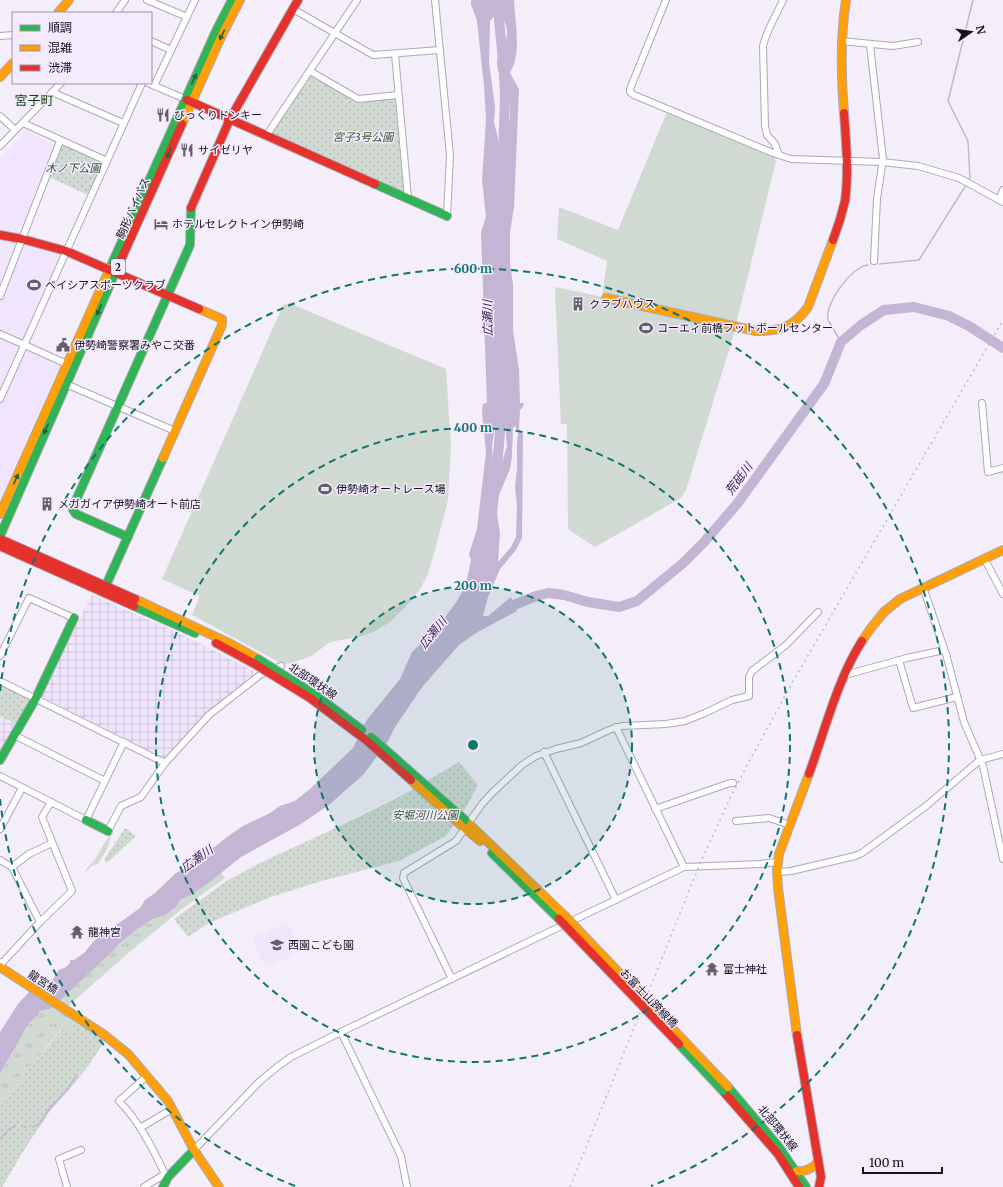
<svg xmlns="http://www.w3.org/2000/svg" width="1003" height="1187" viewBox="0 0 1003 1187" font-family="Merriweather,'Noto Sans JP',serif">
	<style>
		.built { fill: #f0e5fc }
		.industrial { fill: url(#industrial-grid) }
		.grass { fill: url(#grass-tufts) }
		.park { fill: url(#park-dots) }
		.pitch { fill: #d1dad2 }
		.water { fill: #c4b5d4; fill-rule: evenodd }
		.lines { fill: none; stroke-linecap: round; stroke-linejoin: round }
		.stream { stroke: #c4b5d4; stroke-width: 1.5 }
		.river { stroke: #c4b5d4; stroke-width: 10 }
		.street-casing { stroke: #aea9b4; stroke-width: 8 }
		.fast-casing { stroke: #aea9b4; stroke-width: 10 }
		.slow-casing { stroke: #aea9b4; stroke-width: 10 }
		.jam-casing { stroke: #aea9b4; stroke-width: 10 }
		.street { stroke: #fdfcfe; stroke-width: 6 }
		.fast { stroke: #30b455; stroke-width: 8 }
		.slow { stroke: #ff9f0a; stroke-width: 8 }
		.jam { stroke: #e5322d; stroke-width: 8 }
		.rail { stroke: #bdbbbe; stroke-width: 1.5; stroke-dasharray: 2 4; stroke-linecap: butt }
		.fast-bridge-casing { stroke: #aea9b4; stroke-width: 10; stroke-linecap: butt }
		.slow-bridge-casing { stroke: #aea9b4; stroke-width: 10; stroke-linecap: butt }
		.jam-bridge-casing { stroke: #aea9b4; stroke-width: 10; stroke-linecap: butt }
		.fast-bridge { stroke: #30b455; stroke-width: 8 }
		.slow-bridge { stroke: #ff9f0a; stroke-width: 8 }
		.jam-bridge { stroke: #e5322d; stroke-width: 8 }
		.oneway { fill: #24633a }
		.ring { fill: none; stroke: #0f766e; stroke-width: 2; stroke-dasharray: 7 5 }
		.labels { text-anchor: middle; stroke-width: 3; stroke-linejoin: round; paint-order: stroke }
		.shield { fill: #f3eafe; stroke: #5a5361; stroke-width: 1 }
		.shield-label { font-size: 10px; font-weight: bold; fill: #18121e }
		.poi-label { font-size: 11px; fill: #18121e; stroke: #f3eafe; text-anchor: start }
		.park-label { font-size: 11px; font-style: italic; fill: #2d5929; stroke: #f3eafe }
		.street-label { font-size: 11px; fill: #18121e; stroke: #f3eafe }
		.water-label { font-size: 12px; font-style: italic; fill: #3f2356; stroke: #f3eafe }
		.quarter-label { font-size: 13px; fill: #0e430c; stroke: #f3eafe }
		.centre { fill: #0f766e; stroke: #f3eafe; stroke-width: 2 }
		.ring-label { font-size: 12px; text-anchor: middle; font-weight: bold; fill: #0f766e; stroke: #f3eafe; stroke-width: 3; stroke-linejoin: round; paint-order: stroke }
	</style>
	<defs>
		<pattern id="industrial-grid" width="8" height="8" patternUnits="userSpaceOnUse"><rect width="8" height="8" fill="#f0e5fc"/><path d="M0 4h8M4 0v8" fill="none" stroke="#cdc3d8"/></pattern>
		<pattern id="grass-tufts" width="24" height="20" patternUnits="userSpaceOnUse"><rect width="24" height="20" fill="#d1dad2"/><path d="M3 7l-1-3M5 7V3M7 7l1-3M15 17l-1-3M17 17v-4M19 17l1-3" fill="none" stroke="#b3bab4"/></pattern>
		<pattern id="park-dots" width="8" height="8" patternUnits="userSpaceOnUse"><rect width="8" height="8" fill="#d1dad2"/><path d="M2 2h.1M6 6h.1" fill="none" stroke="#b3bab4" stroke-width="1.8" stroke-linecap="round"/></pattern>
	</defs>
	<rect width="100%" height="100%" fill="#f4eefa"/>
	<g class="built">
		<polygon points="26,131 56,145 22,232 19,234 0,231 0,157"/>
		<polygon points="0,239 18,242 18,244 1,286 0,287"/>
		<polygon points="24,243 61,254 62,256 25,340 21,341 0,332 0,302"/>
		<polygon points="0,337 20,346 0,392"/>
		<polygon points="26,348 60,364 0,500 0,404 24,350"/>
		<polygon points="287,922 301,951 266,968 252,939"/>
	</g>
	<g class="industrial">
		<polygon points="92,595 181,634 221,654 254,671 255,676 165,760 129,743 129,741 44,698 42,693"/>
		<polygon points="0,716 16,724 0,754"/>
	</g>
	<g class="grass">
		<polygon points="110,835 111,835 107,849 98,864 92,866 84,874 87,868 95,859"/>
		<polygon points="221,873 225,878 182,909 133,949 67,1007 59,1001 112,952 120,943 136,930 153,919 165,915 175,908 181,899 189,896"/>
		<polygon points="54,1006 76,1022 69,1034 61,1029 27,1071 0,1109 0,1074 19,1041 24,1031 30,1022 37,1016 40,1011 50,1009"/>
	</g>
	<g class="park">
		<polygon points="310,76 312,76 359,102 393,98 395,100 404,190 402,193 273,134 272,132"/>
		<polygon points="63,145 102,162 103,163 88,195 49,177 61,146"/>
		<polygon points="0,684 29,698 30,702 16,724 0,716"/>
		<polygon points="459,762 478,785 465,809 446,836 399,861 318,882 268,898 209,923 188,937 174,919 228,880 264,861 355,819 401,796"/>
		<polygon points="125,828 136,836 107,863 104,860"/>
		<polygon points="76,1022 105,1040 89,1065 69,1090 50,1111 26,1147 2,1187 0,1187 0,1109 27,1071 62,1029 69,1033"/>
	</g>
	<g class="pitch">
		<polygon points="669,113 774,157 776,161 733,337 686,490 681,498 595,547 569,530 568,526 567,424 561,424 555,290 556,287 602,297 607,261 557,239 559,207 618,230 666,114"/>
		<polygon points="289,303 446,369 451,445 448,500 435,550 428,574 419,591 408,604 390,622 375,631 362,636 330,642 310,657 284,665 192,615 200,596 162,579 283,305"/>
	</g>
	<path class="water" d="M506 0H514C515 24 522 51 510 73L519 89 514 207 510 232V264L513 284V330L519 370 520 403H524L523 407 520 410 519 429 523 434 522 538 516 550 500 569 488 597 483 616H488L511 597 517 611 476 633 459 645 423 686 395 727 388 741 364 774 330 804 301 824 241 857 210 882 189 896 181 899 175 908 165 915 153 919 136 930 120 943 112 952 54 1006 50 1009 40 1011 37 1016 30 1022 24 1031 19 1041 0 1074V1032L18 1004 30 991 53 979 59 970 66 967 70 963V960H74L84 953 94 941 140 908 145 900 155 893 176 873 186 868 192 860 216 846 227 837 243 826 270 813 280 806 295 801 311 788 353 748 366 721 400 679 412 652 438 627 457 601 466 585 471 560 469 554 477 529 486 452 482 412 483 404 487 403 481 232 486 217 482 180 486 120 484 86 477 21 471 4ZM495 15 503 18C505 23 508 30 507 36 506 45 497 52 497 62 497 75 505 85 508 97 513 113 508 130 504 146L499 143 494 122 495 107 489 62 490 21ZM501 421H505L507 446 497 479 494 482 492 446 495 426ZM515 426 518 433 517 444V469L515 487 517 505 516 537 511 547 498 562 500 533 497 514 499 495 510 469 512 456 513 428Z"/>
	<g class="lines">
		<g class="stream">
			<polyline points="968,182 970,177 968,141 948,101 973,0"/>
			<polyline points="879,264 919,260 966,185"/>
			<path d="M841 342 828 320C824 304 852 266 868 265"/>
			<polyline points="24,1127 26,1127"/>
			<polyline points="33,1127 39,1124 50,1108 65,1092 77,1075"/>
			<polyline points="0,1139 9,1129 16,1126"/>
		</g>
		<g class="river">
			<polyline points="476,0 476,4 507,0"/>
			<polyline points="497,0 503,60"/>
			<polyline points="503,160 505,96 504,76"/>
			<polyline points="495,491 502,408"/>
			<polyline points="504,612 514,605 536,596 548,593 564,595 588,602 619,607 637,601 682,564 705,541 737,504 824,384 841,342 861,325 884,310 914,307 949,316 969,326 1003,348"/>
		</g>
		<g class="street-casing">
			<g id="street">
				<polyline points="147,0 187,17"/>
				<polyline points="435,0 450,155 447,216"/>
				<polyline points="666,0 630,89 630,92 634,95 773,153 791,159 882,162 918,166 959,178 1003,202"/>
				<polyline points="293,9 373,55 440,50"/>
				<polyline points="116,13 125,0"/>
				<polyline points="0,36 13,35"/>
				<polyline points="151,41 171,50"/>
				<polyline points="841,41 893,46 918,42"/>
				<polyline points="870,45 883,159 877,199 874,261"/>
				<polyline points="395,54 408,198"/>
				<polyline points="310,71 358,99 398,95"/>
				<polyline points="148,83 185,99"/>
				<polyline points="154,86 195,0"/>
				<polyline points="52,92 123,123"/>
				<polyline points="0,116 15,130"/>
				<polyline points="23,123 107,161"/>
				<polyline points="266,136 357,0"/>
				<polyline points="0,146 61,83"/>
				<path d="M779 155 775 144 767 135 765 126 763 46C767 29 776 16 783 0"/>
				<polyline points="999,200 1003,190"/>
				<polyline points="0,296 60,141"/>
				<polyline points="0,334 67,364"/>
				<polyline points="66,384 175,431"/>
				<polyline points="0,399 142,83"/>
				<polyline points="982,403 988,472 1003,468"/>
				<polyline points="984,558 1003,594"/>
				<polyline points="923,587 946,654 964,722 983,766 1003,859"/>
				<polyline points="0,656 29,598 74,618"/>
				<polyline points="899,660 913,708 957,697"/>
				<polyline points="845,675 907,658 944,650"/>
				<polyline points="0,681 165,763 209,715 260,675 281,666"/>
				<polyline points="616,727 684,867"/>
				<polyline points="14,735 105,781"/>
				<polyline points="544,752 616,900"/>
				<polyline points="0,776 86,820 124,742"/>
				<polyline points="655,809 730,783 733,783"/>
				<polyline points="736,821 769,818 790,825"/>
				<polyline points="0,829 22,788"/>
				<polyline points="108,831 121,806 141,797 165,763"/>
				<polyline points="0,860 12,867 40,922"/>
				<polyline points="12,867 29,854 52,843"/>
				<polyline points="778,872 791,871 855,856 862,853 926,806 980,760 1003,754"/>
				<polyline points="0,962 2,963 40,922 72,891 42,817 51,802"/>
				<polyline points="452,979 403,878 404,873 456,841 482,804 492,793 522,765 536,756 556,749 581,743 609,730 622,726 666,724 685,721 705,713 732,700 749,696 749,677 752,671 786,645 818,612"/>
				<polyline points="341,1032 401,1156 407,1187"/>
				<path d="M147 1076 119 1101C139 1121 153 1149 165 1174L168 1177"/>
				<polyline points="140,1128 172,1109"/>
				<polyline points="194,1150 259,1082 277,1067 291,1057 341,1032 684,867 761,864 777,862"/>
				<polyline points="67,1187 59,1159 81,1150"/>
				<polyline points="144,1187 165,1174"/>
			</g>
		</g>
		<g class="fast-casing">
			<g id="fast">
				<polyline points="375,184 447,216"/>
				<polyline points="110,268 216,31 232,0"/>
				<polyline points="0,536 119,264"/>
				<polyline points="128,537 76,514 73,510 73,507 190,245 191,208"/>
				<polyline points="103,592 163,458"/>
				<polyline points="134,606 195,633"/>
				<polyline points="0,760 36,698 74,618"/>
				<polyline points="86,820 108,831"/>
				<polyline points="492,853 559,919"/>
				<polyline points="728,1087 779,1147 806,1187"/>
				<polyline points="163,1187 168,1177 194,1150"/>
			</g>
		</g>
		<g class="slow-casing">
			<g id="slow">
				<polyline points="58,13 69,0"/>
				<polyline points="0,77 13,63"/>
				<path d="M844 113C841 75 840 38 846 0"/>
				<polyline points="182,124 222,35 240,0"/>
				<path d="M606 298 756 331C780 331 793 328 808 307L833 240"/>
				<polyline points="163,458 222,325 222,319 199,309"/>
				<polyline points="0,514 110,268"/>
				<polyline points="135,599 231,644 258,659"/>
				<polyline points="862,641 871,628 884,612 900,599 1003,550"/>
				<polyline points="465,820 564,915"/>
				<polyline points="461,825 480,841"/>
				<polyline points="0,967 103,1034 128,1054 168,1101 194,1150 219,1187"/>
				<polyline points="797,1035 778,888 777,870 779,854 809,774"/>
				<path d="M797 1171C806 1172 812 1169 818 1162"/>
			</g>
		</g>
		<g class="jam-casing">
			<g id="jam">
				<polyline points="187,100 375,184"/>
				<polyline points="191,208 230,119 298,0"/>
				<polyline points="0,235 22,239 66,251 199,309"/>
				<path d="M833 240C838 227 842 214 845 201 849 172 846 142 844 113"/>
				<polyline points="119,264 182,124"/>
				<polyline points="0,539 135,599"/>
				<polyline points="0,546 134,606"/>
				<polyline points="216,643 253,663"/>
				<path d="M809 774C824 733 838 678 862 641"/>
				<polyline points="797,1035 821,1177 819,1187"/>
				<polyline points="723,1091 778,1154 799,1187"/>
			</g>
		</g>
		<use href="#street" class="street"/>
		<use href="#fast" class="fast"/>
		<use href="#slow" class="slow"/>
		<use href="#jam" class="jam"/>
		<polyline class="rail" points="570,1187 699,866 730,798 750,760 792,683 1003,320"/>
		<g class="fast-bridge-casing">
			<g id="fast-bridge">
				<polyline points="258,659 314,694 362,730"/>
				<polyline points="371,737 465,820"/>
				<polyline points="679,1044 723,1091"/>
			</g>
		</g>
		<g class="slow-bridge-casing">
			<g id="slow-bridge">
				<polyline points="411,780 461,825"/>
				<polyline points="564,915 728,1087"/>
			</g>
		</g>
		<g class="jam-bridge-casing">
			<g id="jam-bridge">
				<polyline points="253,663 310,698 366,740 411,780"/>
				<polyline points="559,919 679,1044"/>
			</g>
		</g>
		<use href="#fast-bridge" class="fast-bridge"/>
		<use href="#slow-bridge" class="slow-bridge"/>
		<use href="#jam-bridge" class="jam-bridge"/>
	</g>
	<defs><path id="oneway-solid" d="M-6-.8H1V-3.2L6.5 0L1 3.2V.8H-6Z"/></defs>
	<g class="oneway">
		<use href="#oneway-solid" transform="translate(222 35) rotate(116)"/>
		<use href="#oneway-solid" transform="translate(194 79) rotate(-65)"/>
		<use href="#oneway-solid" transform="translate(169 153) rotate(114)"/>
		<use href="#oneway-solid" transform="translate(99 310) rotate(114)"/>
		<use href="#oneway-solid" transform="translate(46 429) rotate(114)"/>
		<use href="#oneway-solid" transform="translate(16 479) rotate(-66)"/>
	</g>
	<circle cx="473" cy="745" r="159" fill="#0f766e" fill-opacity=".12"/>
	<g class="ring">
		<circle cx="473" cy="745" r="159"/>
		<circle cx="473" cy="745" r="317"/>
		<path d="M295 1186A476 476 0 0 1 0 799M0 691A476 476 0 1 1 651 1186"/>
	</g>
	<defs>
		<g id="restaurant-bare" transform="scale(1.08)"><path d="M-5-6h1v4h1v-4h1v4h1v-4h1v5L-1.5 .5V6h-2V.5L-5-1ZM5-6V6H3V1.5H1.5Q1.5-4 5-6Z" fill="#655f6b" stroke="#f3eafe" stroke-width="2.5" paint-order="stroke"/></g>
		<g id="hotel-bare" transform="scale(1.08)"><path d="M-6-4.5h1.5V1H6V5H4.5V3h-9V5H-6ZM-4 0a1.8 1.8 0 1 1 3.6 0ZM.5 0V-2.5h3Q6-2.5 6 0Z" fill="#655f6b" stroke="#f3eafe" stroke-width="2.5" paint-order="stroke"/></g>
		<g id="stadium-bare" transform="scale(1.08)"><path d="M0-5a6.5 5 0 1 0 0 10a6.5 5 0 1 0 0-10ZM-3.5-1.8h7v3.6h-7Z" fill="#655f6b" stroke="#f3eafe" stroke-width="2.5" paint-order="stroke"/></g>
		<g id="building-bare" transform="scale(1.08)"><path d="M-4-6H4V6H1V3H-1V6H-4ZM-2.5-4.3h1.7v1.8h-1.7ZM.8-4.3h1.7v1.8H.8ZM-2.5-1h1.7V.8h-1.7ZM.8-1h1.7V.8H.8Z" fill="#655f6b" stroke="#f3eafe" stroke-width="2.5" paint-order="stroke"/></g>
		<g id="civic-bare" transform="scale(1.08)"><path d="M-.6-6.5H3V-4.5H.6V-3L4-1V1h2V6H-6V1h2V-1L-.6-3ZM-1.2 2.5V6h2.4V2.5Z" fill="#655f6b" stroke="#f3eafe" stroke-width="2.5" paint-order="stroke"/></g>
		<g id="temple-bare" transform="scale(1.08)"><path d="M0-6L5-2H3V0L6.5 2.5H4V6H1.5V3h-3V6H-4V2.5H-6.5L-3 0V-2H-5Z" fill="#655f6b" stroke="#f3eafe" stroke-width="2.5" paint-order="stroke"/></g>
		<g id="school-bare" transform="scale(1.08)"><path d="M0-5L7-2L0 1L-7-2ZM-4 1L0 2.5L4 1V4Q0 6-4 4Z" fill="#655f6b" stroke="#f3eafe" stroke-width="2.5" paint-order="stroke"/></g>
	</defs>
	<g fill-rule="evenodd">
		<use href="#restaurant-bare" x="163" y="115"/>
		<use href="#restaurant-bare" x="187" y="150"/>
		<use href="#hotel-bare" x="161" y="224"/>
		<use href="#stadium-bare" x="34" y="285"/>
		<use href="#building-bare" x="578" y="304"/>
		<use href="#stadium-bare" x="646" y="328"/>
		<use href="#civic-bare" x="63" y="345"/>
		<use href="#stadium-bare" x="325" y="489"/>
		<use href="#building-bare" x="47" y="504"/>
		<use href="#temple-bare" x="77" y="932"/>
		<use href="#school-bare" x="277" y="945"/>
		<use href="#temple-bare" x="712" y="969"/>
	</g>
	<g class="labels">
		<rect class="shield" x="111" y="259" width="14" height="16" rx="3"/>
		<g class="shield-label">
			<text x="118" y="271">2</text>
		</g>
		<g class="poi-label">
			<text x="174" y="119">びっくりドンキー</text>
			<text x="198" y="154">サイゼリヤ</text>
			<text x="172" y="228">ホテルセレクトイン伊勢崎</text>
			<text x="45" y="289">ベイシアスポーツクラブ</text>
			<text x="589" y="308">クラブハウス</text>
			<text x="657" y="332">コーエィ前橋フットボールセンター</text>
			<text x="74" y="349">伊勢崎警察署みやこ交番</text>
			<text x="336" y="493">伊勢崎オートレース場</text>
			<text x="58" y="508">メガガイア伊勢崎オート前店</text>
			<text x="88" y="936">龍神宮</text>
			<text x="288" y="949">西園こども園</text>
			<text x="723" y="973">富士神社</text>
		</g>
		<g class="park-label">
			<text x="363" y="141">宮子3号公園</text>
			<text x="73" y="172">木ノ下公園</text>
			<text x="425" y="819">安堀河川公園</text>
		</g>
		<g class="street-label">
			<text transform="translate(133 208) rotate(-66)" y="4">駒形バイパス</text>
			<text transform="translate(313 681) rotate(34)" y="4">北部環状線</text>
			<text transform="translate(43 982) rotate(33)" y="4">龍宮橋</text>
			<text transform="translate(649 998) rotate(46)" y="4">お富士山跨線橋</text>
			<text transform="translate(778 1128) rotate(51)" y="4">北部環状線</text>
		</g>
		<g class="water-label">
			<text transform="translate(488 318) rotate(-91)" y="4">広瀬川</text>
			<text transform="translate(739 479) rotate(-53)" y="4">荒砥川</text>
			<text transform="translate(433 633) rotate(-51)" y="4">広瀬川</text>
			<text transform="translate(197 859) rotate(-36)" y="4">広瀬川</text>
		</g>
		<g class="quarter-label">
			<text x="34" y="105">宮子町</text>
		</g>
	</g>
	<circle cx="473" cy="745" r="6" class="centre"/>
	<g class="ring-label">
		<text x="473" y="273">600 m</text>
		<text x="473" y="432">400 m</text>
		<text x="473" y="590">200 m</text>
	</g>
	<rect x="12" y="12" width="140" height="72" fill="#f3eafe" stroke="#9b94a4"/>
	<rect x="20" y="25" width="20" height="6" fill="#30b455" stroke="#9b94a4"/>
	<text x="48" y="32" font-size="12" fill="#18121e">順調</text>
	<rect x="20" y="45" width="20" height="6" fill="#ff9f0a" stroke="#9b94a4"/>
	<text x="48" y="52" font-size="12" fill="#18121e">混雑</text>
	<rect x="20" y="65" width="20" height="6" fill="#e5322d" stroke="#9b94a4"/>
	<text x="48" y="72" font-size="12" fill="#18121e">渋滞</text>
	<g transform="translate(971 32) rotate(77)" stroke="#f3eafe" stroke-width="3" paint-order="stroke">
	<path d="M0-3L7 15L0 10L-7 15Z" fill="#18121e"/>
	<text y="-6" font-size="11" font-weight="bold" text-anchor="middle" fill="#18121e">N</text>
	</g>
	<path d="M863 1167v6h79v-6" fill="none" stroke="#18121e" stroke-width="2"/>
	<text x="869" y="1167" font-size="12" fill="#18121e" stroke="#f3eafe" stroke-width="3" paint-order="stroke">100 m</text>
</svg>
